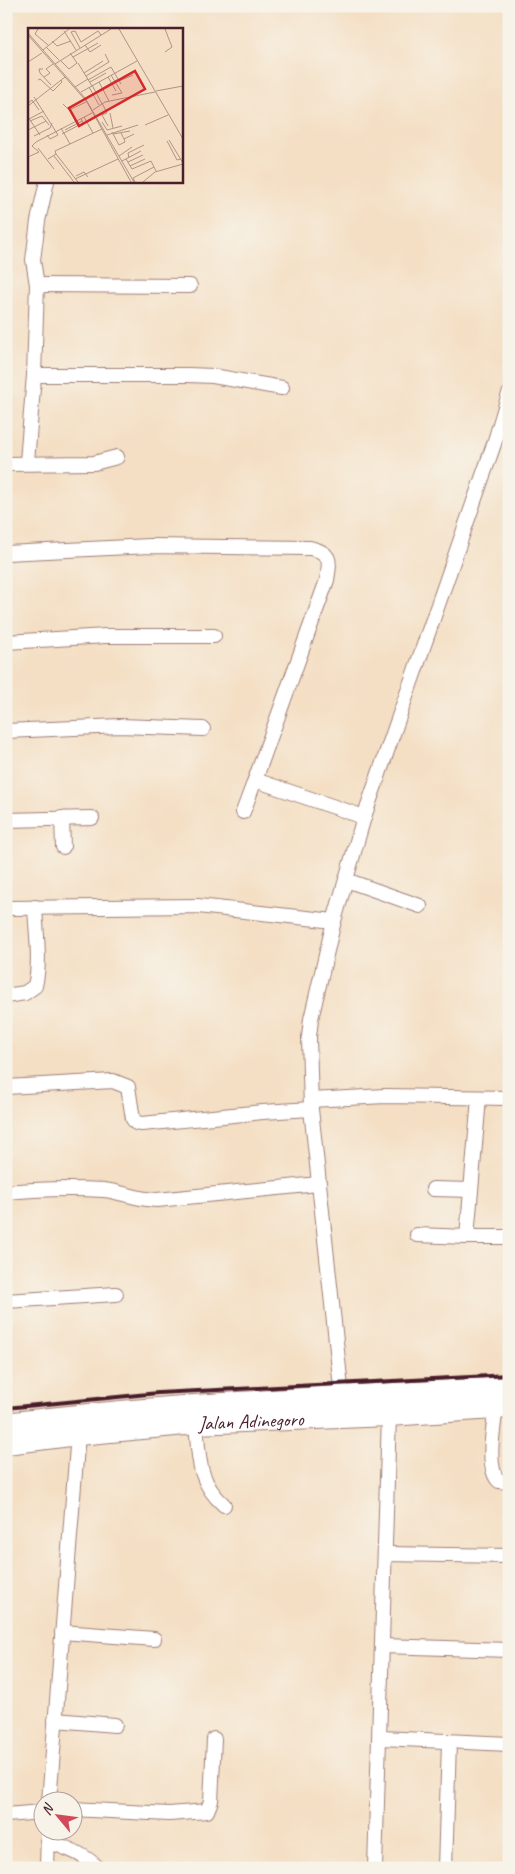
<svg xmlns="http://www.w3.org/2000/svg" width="515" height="1874" viewBox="0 0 515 1874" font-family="Caveat,sans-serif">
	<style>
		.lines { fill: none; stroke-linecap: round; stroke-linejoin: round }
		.minor-casing { stroke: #9f7f78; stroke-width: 16 }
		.trunk-casing { stroke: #9f7f78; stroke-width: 24 }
		.minor { stroke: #fff; stroke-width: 14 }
		.trunk { stroke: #fff; stroke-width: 22 }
		.rail { stroke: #4a1f2b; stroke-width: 4 }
		.labels { text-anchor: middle; stroke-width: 5; stroke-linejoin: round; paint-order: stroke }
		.street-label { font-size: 20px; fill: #4a1f2b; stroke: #f7f3e8 }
		.inset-road { fill: none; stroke: #b09287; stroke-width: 1 }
		.view { fill: #d62828; fill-opacity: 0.15; stroke: #d62828; stroke-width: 2.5 }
		.inset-edge { fill: none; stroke: #4a1f2b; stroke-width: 2.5 }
	</style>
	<rect width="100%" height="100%" fill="#f7f3e8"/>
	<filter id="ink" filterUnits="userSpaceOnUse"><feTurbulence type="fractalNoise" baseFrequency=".02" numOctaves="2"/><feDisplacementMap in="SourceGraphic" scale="10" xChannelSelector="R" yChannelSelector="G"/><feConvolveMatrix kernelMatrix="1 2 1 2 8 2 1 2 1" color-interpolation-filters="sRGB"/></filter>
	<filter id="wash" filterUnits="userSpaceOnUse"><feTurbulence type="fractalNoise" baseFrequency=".0096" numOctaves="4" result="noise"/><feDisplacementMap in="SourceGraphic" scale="20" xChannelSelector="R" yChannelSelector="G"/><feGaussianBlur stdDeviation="1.12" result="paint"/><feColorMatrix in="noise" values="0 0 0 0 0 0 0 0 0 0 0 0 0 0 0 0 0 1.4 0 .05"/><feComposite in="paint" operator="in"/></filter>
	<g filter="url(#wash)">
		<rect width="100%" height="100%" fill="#f4dfc4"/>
	</g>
	<g filter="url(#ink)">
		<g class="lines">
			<g class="minor-casing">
				<g id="minor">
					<polyline points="37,285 190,286"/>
					<polyline points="34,375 188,375 213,376 282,388"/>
					<polyline points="27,462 34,375 37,285 33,260 38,221 47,181"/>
					<polyline points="6,464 94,463 117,457"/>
					<path d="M6 553 150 546 310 548C332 553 330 561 327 580L255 780"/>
					<polyline points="6,642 106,636 214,636"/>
					<polyline points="6,731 120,726 203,729"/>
					<polyline points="243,812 255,780 364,817"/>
					<polyline points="62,818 63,847"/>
					<polyline points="6,820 92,818"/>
					<polyline points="346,880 420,906"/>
					<polyline points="6,908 198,906 334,921"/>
					<path d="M6 996 25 993 35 986C41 961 36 932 35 907"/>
					<polyline points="6,1087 113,1081 128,1087 133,1119 136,1123 142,1124 263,1112 311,1109"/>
					<polyline points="479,1098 467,1237 509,1237"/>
					<polyline points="311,1100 385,1096 509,1098"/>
					<polyline points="433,1189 471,1190"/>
					<path d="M6 1192C38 1189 72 1188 104 1190 123 1192 137 1200 157 1200L318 1184"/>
					<polyline points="417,1235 467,1237"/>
					<polyline points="6,1301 116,1294"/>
					<polyline points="342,1397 311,1109 309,1037 311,1019 334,921 364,817 494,444 509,394"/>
					<path d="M496 1407C494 1425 485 1468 499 1481L509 1482"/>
					<path d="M196 1423C199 1457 197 1481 224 1505"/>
					<polyline points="385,1554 509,1556"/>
					<polyline points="62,1632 154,1639"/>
					<polyline points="382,1646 509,1650"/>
					<polyline points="55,1720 115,1725"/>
					<polyline points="381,1738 509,1744"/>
					<polyline points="49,1802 78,1434"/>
					<polyline points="72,1809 169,1814 207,1811 211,1801 214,1739"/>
					<polyline points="6,1815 42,1812"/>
					<path d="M47 1841C66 1848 83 1853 98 1868"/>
					<polyline points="47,1868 48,1832"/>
					<polyline points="375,1868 389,1415"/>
					<polyline points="445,1868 449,1742"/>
				</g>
			</g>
			<g class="trunk-casing">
				<g id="trunk">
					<path d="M6 1424C173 1404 341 1397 509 1388"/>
					<path id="s1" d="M6 1443 78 1434 196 1423 389 1415 509 1407"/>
				</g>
			</g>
			<use href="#minor" class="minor"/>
			<use href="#trunk" class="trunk"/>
			<polyline class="rail" points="6,1408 158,1393 509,1375"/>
		</g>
	</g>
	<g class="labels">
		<g class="street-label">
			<text dy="7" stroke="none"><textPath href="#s1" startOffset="246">Jalan Adinegoro</textPath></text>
		</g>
	</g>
	<g transform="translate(28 28)">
		<rect width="155" height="155" fill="#f4dfc4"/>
		<path class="inset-road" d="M10 1 7 6 20 17M91 1 155 111M137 1 144 19 137 24M36 3 48 22M0 5 57 70 106 154M0 7 59 74 103 154M24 13 29 18 43 13M53 14 70 3 73 7M57 17 62 24 73 17M18 19 31 32M52 20 43 4 47 3 53 14M15 22 41 1M45 29 70 15M32 32 41 41 49 35 42 25M0 34 14 25M50 35 64 58M27 36 83 1M15 41H11L12 45 23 57M56 45 75 33M83 47 94 65 84 67M58 48 81 34 77 26M16 49 22 45 18 41 25 36M80 49 88 63M10 52 12 51 25 63 34 54 33 52M60 52 83 39 93 56M91 53 105 47M62 54 78 45M71 54 81 73M64 57 74 76M47 59 60 51M61 59 71 77M128 63 155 58M53 64 109 33M6 69 30 107 22 111 19 107M56 71 90 51M0 75 4 72 11 82M74 75 79 85 74 87 80 98M35 76 41 82 58 74M0 78 37 49M65 82 77 74 127 64M82 85 85 100M0 89 12 107M56 89 65 105M1 91 16 83M2 93 14 88 21 97M74 94 79 102 94 98M117 97 140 87M33 100 42 116M0 102 18 93M37 102 54 93M84 104 91 117 97 114 96 111M93 105 96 111 106 106M34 106 55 95 53 90M85 106 102 103M79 107 110 97M6 108 22 100 24 95M141 112 155 135M139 113 149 132 153 131M10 120 26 141M28 126 50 154M26 128 46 154M91 128 104 119M0 129 11 124 4 118 8 114 64 85M101 130 100 125 116 117M20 131 28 126 27 123 74 101M98 131 104 141 123 133 128 143M94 133 113 123M100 134 115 127M102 138 117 131M48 148 56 144 60 149M47 151 90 131M107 154 105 150 126 139M115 154 127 144 155 136"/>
		<path class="view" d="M107 43 117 61 51 98 41 80Z"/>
		<rect width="155" height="155" class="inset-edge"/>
	</g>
	<rect width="515" height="1874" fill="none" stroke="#f7f3e8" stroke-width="25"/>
	<g transform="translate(58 1816) rotate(299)"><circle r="24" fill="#f7f3e8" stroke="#b29e9c"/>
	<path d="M0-4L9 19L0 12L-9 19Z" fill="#d1495b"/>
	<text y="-8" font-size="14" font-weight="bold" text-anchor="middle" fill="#4a1f2b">N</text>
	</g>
</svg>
